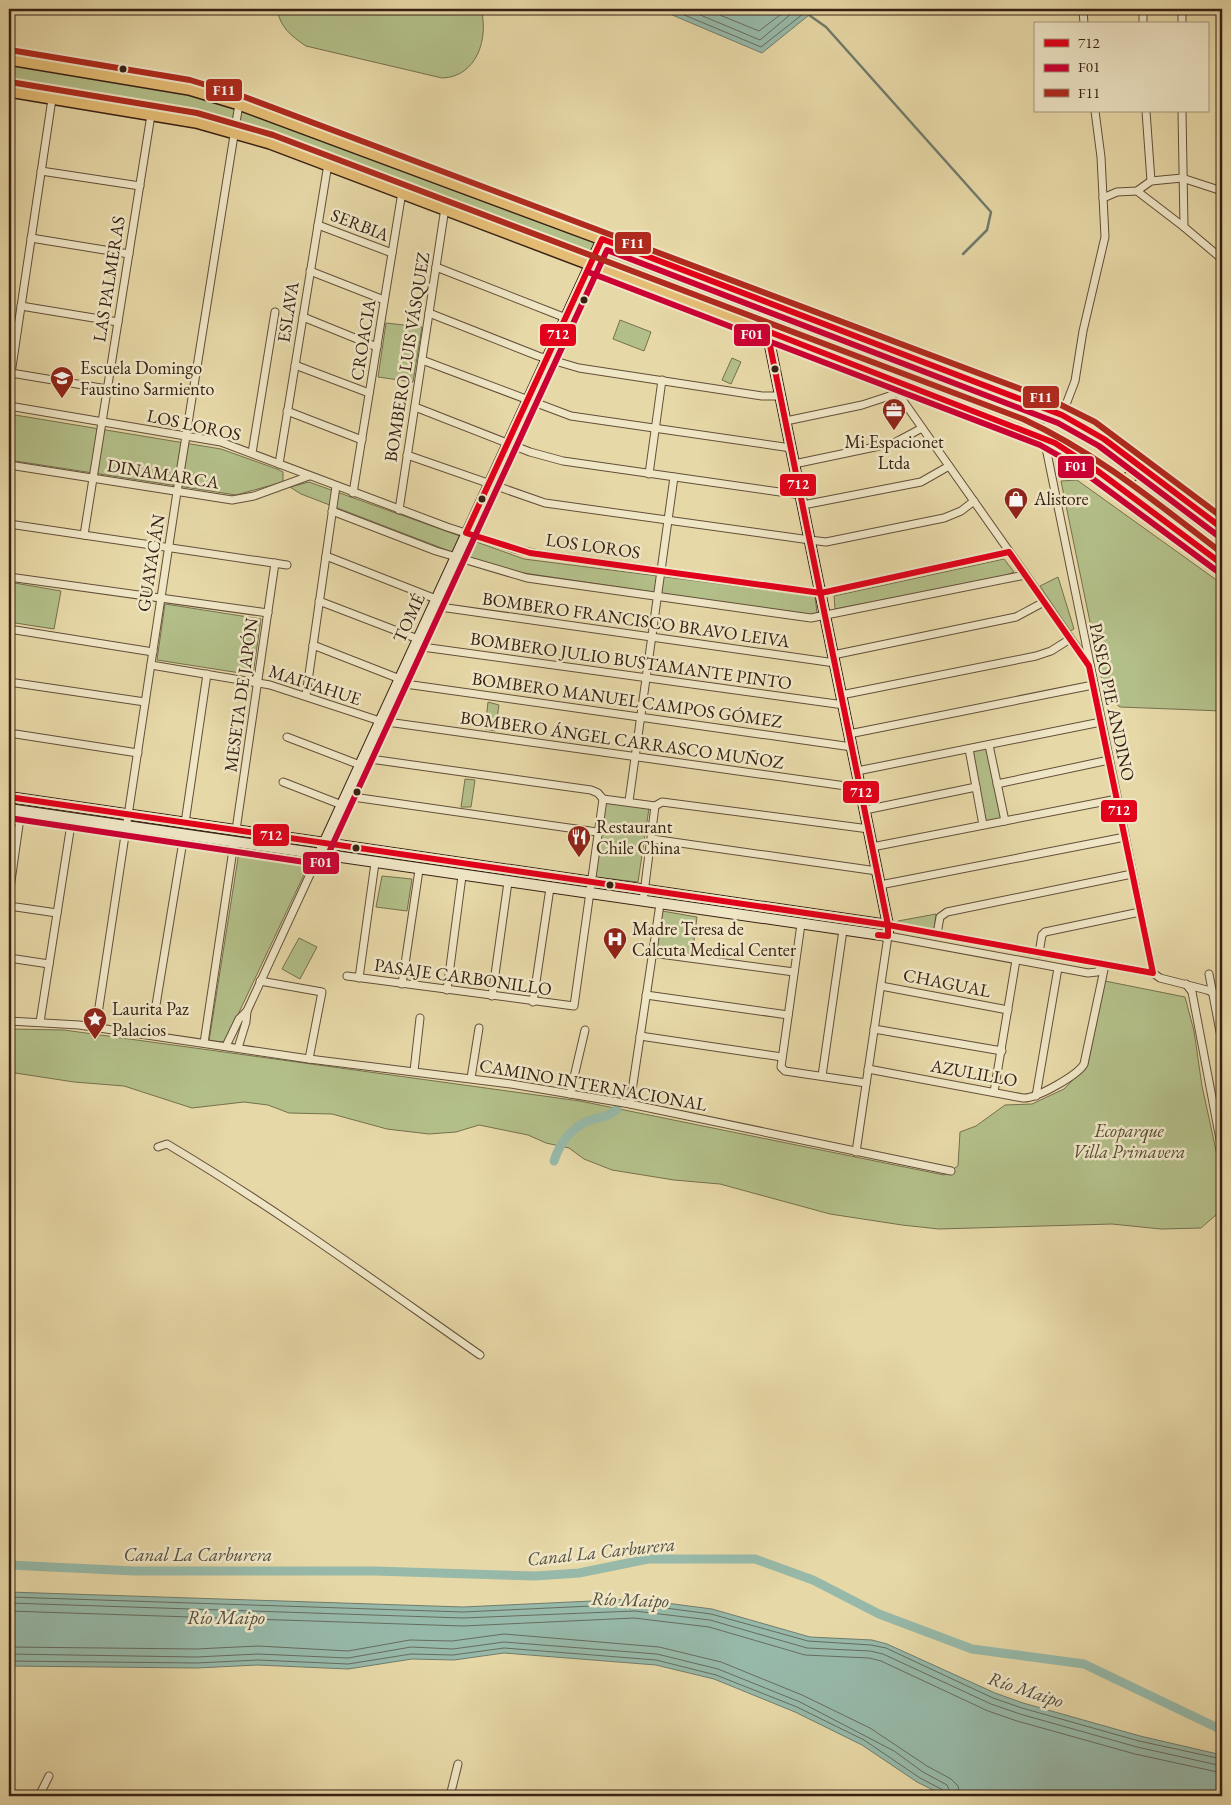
<svg xmlns="http://www.w3.org/2000/svg" width="1231" height="1805" viewBox="0 0 1231 1805" font-family="'EB Garamond',serif">
	<style>
		.green { fill: #b3bf89; stroke: #75704e }
		.water { fill: #97b9a9; stroke: #717c6d }
		.lines { fill: none; stroke-linecap: round; stroke-linejoin: round }
		.shore { stroke: #676c5e; stroke-width: 1 }
		.stream { stroke: #717c6d; stroke-width: 2.5 }
		.canal { stroke: #97b9a9; stroke-width: 9 }
		.street-casing { stroke: #634e39; stroke-width: 9 }
		.secondary-casing { stroke: #372014; stroke-width: 12 }
		.primary-casing { stroke: #372014; stroke-width: 14 }
		.street { stroke: #efe6c6; stroke-width: 7 }
		.secondary { stroke: #efe6c6; stroke-width: 10 }
		.primary { stroke: #e4bc74; stroke-width: 11 }
		.bus-1-casing { stroke: #efe6c6; stroke-width: 10 }
		.bus-2-casing { stroke: #efe6c6; stroke-width: 10 }
		.bus-3-casing { stroke: #efe6c6; stroke-width: 10 }
		.bus-1 { stroke: #e2001a; stroke-width: 6 }
		.bus-2 { stroke: #c03; stroke-width: 6 }
		.bus-3 { stroke: #af2b1e; stroke-width: 6 }
		.bus-dot { fill: #372014; stroke: #efe6c6; stroke-width: 2 }
		.labels { text-anchor: middle; stroke-width: 5; stroke-linejoin: round; paint-order: stroke }
		.street-label { font-size: 18px; fill: #372014; stroke: #efe6c6 }
		.poi-label { font-size: 18px; fill: #372014; stroke: #efe6c6; text-anchor: start }
		.park-label { font-size: 18px; font-style: italic; fill: #564831; stroke: #efe6c6 }
		.water-label { font-size: 19px; font-style: italic; fill: #544e41; stroke: #efe6c6 }
		.line-badge { stroke: #efe6c6; stroke-width: 2 }
		.badge-label { font-size: 14px; text-anchor: middle; font-weight: bold; fill: #fff }
	</style>
	<rect width="100%" height="100%" fill="#e7d8a7"/>
	<filter id="stains"><feTurbulence type="fractalNoise" baseFrequency=".004" numOctaves="4"/><feColorMatrix values="0 0 0 0 .2 0 0 0 0 .09 0 0 0 0 .02 0 0 0 .5 -.17"/></filter>
	<radialGradient id="worn" r=".72"><stop offset=".6" stop-color="#630" stop-opacity="0"/><stop offset="1" stop-color="#630" stop-opacity=".3"/></radialGradient>
	<g class="green">
		<path d="M277 9H481C489 38 477 77 442 78L306 46C291 36 280 27 277 9Z"/>
		<polygon points="9,63 190,95 225,105 606,244 1045,417 1043,427 1032,427 252,133 9,89"/>
		<polygon points="620,320 651,332 644,351 613,339"/>
		<polygon points="386,323 422,327 413,382 378,377"/>
		<polygon points="732,358 741,362 731,384 722,380"/>
		<polygon points="9,414 221,449 277,469 283,472 283,482 236,495 9,460"/>
		<polygon points="1077,480 1222,584 1222,711 1120,707 1105,695 1061,481"/>
		<polygon points="309,482 524,559 815,596 817,613 808,615 517,572 465,557 301,494 290,487"/>
		<polygon points="1004,559 1014,572 999,578 835,609 834,596"/>
		<polygon points="1058,577 1074,629 1070,631 1040,586"/>
		<polygon points="9,582 61,591 54,629 9,622"/>
		<polygon points="165,604 261,619 253,675 157,660"/>
		<polygon points="488,702 499,705 495,731 485,729"/>
		<polygon points="987,748 1002,819 986,822 972,751"/>
		<polygon points="465,779 475,780 471,807 461,807"/>
		<polygon points="605,802 649,808 638,882 594,877"/>
		<polygon points="9,819 17,820 12,857 9,857"/>
		<polygon points="239,852 309,864 225,1042 209,1041"/>
		<polygon points="382,876 412,879 407,911 376,907"/>
		<polygon points="662,911 697,917 692,956 657,950"/>
		<polygon points="936,914 934,930 898,925 898,921"/>
		<polygon points="299,938 317,947 300,979 282,969"/>
		<polygon points="1105,981 1185,997 1194,1031 1202,1086 1222,1178 1222,1203 1217,1214 1201,1228 1161,1229 1112,1224 939,1229 902,1225 830,1214 720,1184 674,1180 612,1170 584,1159 569,1148 546,1143 528,1135 479,1125 456,1132 429,1134 387,1129 332,1114 289,1113 268,1105 244,1102 192,1108 124,1086 74,1082 9,1072 9,1029 64,1030 580,1101 944,1175 958,1166 960,1132 976,1126 1005,1105 1032,1104 1064,1089 1088,1064"/>
	</g>
	<g class="water">
		<polygon points="658,9 808,9 809,15 762,53"/>
		<polygon points="9,1592 463,1607 635,1599 712,1609 810,1637 872,1640 887,1644 995,1693 1023,1703 1140,1736 1222,1755 1222,1796 945,1796 917,1782 862,1745 795,1712 714,1679 656,1665 504,1653 454,1660 412,1659 348,1669 257,1665 197,1668 9,1666"/>
	</g>
	<g class="lines">
		<g class="shore">
			<polyline points="670,9 761,47 803,14 804,9"/>
			<polyline points="686,9 760,40 797,9"/>
			<polyline points="705,9 759,31 788,9"/>
			<polyline points="9,1597 463,1612 635,1604 711,1614 808,1641 871,1645 886,1648 993,1698 1022,1708 1139,1741 1222,1759"/>
			<polyline points="9,1603 463,1618 635,1611 710,1620 807,1648 870,1651 883,1654 991,1704 1020,1714 1137,1747 1222,1766"/>
			<polyline points="9,1611 463,1626 634,1618 709,1627 805,1655 869,1658 881,1661 988,1711 1017,1721 1135,1754 1222,1773"/>
			<polyline points="9,1647 196,1649 258,1646 348,1651 410,1640 452,1641 504,1634 659,1647 721,1662 802,1695 870,1728 927,1766 951,1779 958,1786 960,1796"/>
			<polyline points="9,1654 196,1657 258,1654 348,1658 411,1647 453,1649 504,1642 657,1654 718,1669 800,1702 894,1751 923,1772 947,1785 952,1796"/>
			<polyline points="9,1661 197,1663 258,1660 348,1664 411,1654 453,1655 504,1648 656,1660 716,1675 797,1707 864,1740 920,1778 943,1790 946,1796"/>
		</g>
		<polyline class="stream" points="809,15 826,27 991,212 987,230 963,254"/>
		<g class="canal">
			<path d="M554 1161C560 1142 572 1127 591 1120 601 1117 609 1117 617 1109"/>
			<polyline points="9,1565 135,1571 375,1571 535,1576 579,1573 648,1559 755,1559 813,1580 879,1614 972,1649 1084,1664 1222,1730"/>
		</g>
		<g class="street-casing">
			<g id="street">
				<polyline points="1083,9 1084,24"/>
				<polyline points="1143,9 1143,24"/>
				<polyline points="1182,24 1182,9"/>
				<polyline points="1146,111 1151,181"/>
				<polyline points="1182,111 1184,227"/>
				<polyline points="41,171 140,186"/>
				<polyline points="1137,191 1184,227 1222,259"/>
				<polyline points="1103,198 1117,192 1137,191 1151,181 1182,178 1222,191"/>
				<polyline points="318,225 392,253"/>
				<polyline points="31,238 129,254"/>
				<polyline points="436,267 566,318"/>
				<polyline points="310,271 384,300"/>
				<polyline points="21,306 118,322"/>
				<polyline points="429,313 538,356 579,368 762,396 781,396"/>
				<polyline points="303,317 377,347"/>
				<polyline points="422,360 571,416 791,448"/>
				<polyline points="295,365 369,393"/>
				<polyline points="11,373 107,389"/>
				<polyline points="887,378 1088,663"/>
				<polyline points="9,387 52,99"/>
				<polyline points="9,406 221,442 447,527 515,549 538,554 821,593 1009,552"/>
				<polyline points="415,407 530,452 563,461 801,495"/>
				<polyline points="287,411 362,440"/>
				<polyline points="1062,415 1075,381 1083,331 1105,237 1101,157 1095,111"/>
				<polyline points="786,421 862,405 914,388"/>
				<polyline points="1044,438 1153,973"/>
				<polyline points="252,453 275,312"/>
				<polyline points="407,455 545,503 810,540 826,542 944,518 961,511 974,501"/>
				<polyline points="279,464 328,164"/>
				<polyline points="794,464 894,443 922,428"/>
				<polyline points="9,465 232,500 254,496 309,476"/>
				<polyline points="649,474 662,380"/>
				<polyline points="353,493 402,192"/>
				<polyline points="803,505 921,482 949,466"/>
				<polyline points="399,510 445,208"/>
				<polyline points="332,511 436,551 527,578 811,618 1025,575"/>
				<polyline points="9,524 287,565"/>
				<polyline points="84,535 151,115"/>
				<polyline points="326,556 436,599"/>
				<polyline points="9,577 268,613"/>
				<polyline points="319,601 418,639"/>
				<polyline points="433,606 835,663"/>
				<polyline points="9,629 153,652"/>
				<polyline points="313,645 400,679"/>
				<polyline points="415,646 844,705"/>
				<polyline points="833,655 1016,617 1044,602"/>
				<polyline points="151,665 270,685 380,721 860,788"/>
				<polyline points="9,682 145,702"/>
				<polyline points="398,683 852,747"/>
				<polyline points="306,695 336,486"/>
				<polyline points="841,695 1036,656 1051,651 1070,639"/>
				<polyline points="9,733 138,753"/>
				<polyline points="849,734 1093,685"/>
				<polyline points="287,737 360,765"/>
				<polyline points="989,745 1005,821"/>
				<polyline points="969,749 983,825"/>
				<polyline points="363,758 591,790 598,793 603,799"/>
				<polyline points="857,771 1101,722"/>
				<polyline points="283,782 342,805"/>
				<polyline points="997,784 1109,760"/>
				<polyline points="346,796 597,832"/>
				<polyline points="603,799 655,806 662,802 869,829"/>
				<polyline points="629,801 674,477"/>
				<polyline points="865,810 976,787"/>
				<polyline points="185,823 207,674"/>
				<polyline points="236,830 275,563"/>
				<polyline points="652,839 877,871"/>
				<polyline points="872,847 1117,799"/>
				<polyline points="880,885 1125,837"/>
				<polyline points="9,895 21,811"/>
				<polyline points="643,901 655,806"/>
				<polyline points="9,906 57,913"/>
				<polyline points="801,924 781,1067 785,1071 866,1083"/>
				<polyline points="888,925 1153,973 1160,978 1207,990 1222,996"/>
				<polyline points="937,934 940,917 947,912 1132,874"/>
				<polyline points="652,953 794,972"/>
				<polyline points="1039,953 1042,935 1045,932 1140,912"/>
				<polyline points="9,958 49,964"/>
				<polyline points="1209,974 1222,1042"/>
				<polyline points="347,976 574,1006 603,799"/>
				<polyline points="359,978 375,863"/>
				<polyline points="260,981 322,992 309,1059"/>
				<polyline points="402,984 419,870"/>
				<polyline points="1186,984 1192,992 1222,1150"/>
				<polyline points="881,986 1008,1010"/>
				<polyline points="447,990 462,876"/>
				<polyline points="646,995 788,1015"/>
				<polyline points="492,996 508,882"/>
				<polyline points="533,1002 550,888"/>
				<polyline points="155,1011 184,835"/>
				<polyline points="9,1021 79,1025 309,1059 511,1084 630,1104 951,1171"/>
				<polyline points="40,1022 72,818"/>
				<polyline points="96,1027 177,492 239,104"/>
				<polyline points="874,1029 1002,1051"/>
				<polyline points="640,1036 782,1057"/>
				<polyline points="204,1043 234,843"/>
				<polyline points="226,1046 239,1019 247,1011 319,855"/>
				<polyline points="238,1048 246,1022 247,1011"/>
				<path d="M868 1069 1023 1098C1036 1099 1078 1075 1084 1064L1105 965"/>
				<polyline points="414,1071 420,1018"/>
				<polyline points="822,1076 843,930"/>
				<polyline points="471,1078 479,1028"/>
				<polyline points="994,1092 1016,960"/>
				<polyline points="570,1094 585,1030"/>
				<polyline points="1036,1096 1058,968"/>
				<polyline points="630,1104 660,904"/>
				<path d="M158 1147 167 1144C275 1208 377 1283 480 1355"/>
				<polyline points="856,1152 888,936 1088,973 1097,972 1105,965"/>
				<polyline points="39,1796 49,1776"/>
				<polyline points="450,1796 458,1764"/>
			</g>
		</g>
		<g class="secondary-casing">
			<g id="secondary">
				<polyline points="9,797 888,925"/>
				<polyline points="9,809 888,936 888,925 767,331 763,300"/>
				<polyline points="322,848 602,239"/>
			</g>
		</g>
		<g class="primary-casing">
			<g id="primary">
				<polyline points="9,59 189,89 239,104 602,239 1052,410 1090,429 1222,528"/>
				<path d="M9 91 196 122 270 143 1020 427C1094 458 1158 516 1222 564"/>
				<polyline points="822,352 823,338 832,327"/>
				<polyline points="994,417 1005,405 1005,392"/>
				<path d="M1124 491C1125 478 1133 471 1146 471"/>
			</g>
		</g>
		<use href="#street" class="street"/>
		<use href="#secondary" class="secondary"/>
		<use href="#primary" class="primary"/>
		<g class="bus-1-casing">
			<g id="bus-1">
				<polyline points="767,331 888,925 888,936 878,935"/>
				<polyline points="767,331 1055,443 1095,469 1222,564"/>
				<polyline points="9,797 888,925 1153,973 1089,666 1009,552 821,593 530,553 466,533 602,239 1062,415 1104,439 1222,528"/>
			</g>
		</g>
		<g class="bus-2-casing">
			<g id="bus-2">
				<polyline points="588,272 1040,445 1070,462 1217,571"/>
				<polyline points="9,818 318,864 325,861 607,250 1058,423 1099,446 1217,535"/>
			</g>
		</g>
		<g class="bus-3-casing">
			<g id="bus-3">
				<polyline points="10,50 190,80 242,96 1055,402 1095,422 1222,517"/>
				<path d="M10 82 197 113 273 135 1023 419C1097 453 1158 504 1222 553"/>
			</g>
		</g>
		<use href="#bus-1" class="bus-1"/>
		<use href="#bus-2" class="bus-2"/>
		<use href="#bus-3" class="bus-3"/>
	</g>
	<defs>
		<g id="school-pin" transform="scale(1.25)"><path d="M0 17L-7.5 6A9.5 9.5 0 1 1 7.5 6Z" fill="#8f2418" stroke="#efe6c6"/><path d="M0-5L7-2L0 1L-7-2ZM-4 1L0 2.5L4 1V4Q0 6-4 4Z" fill="#fff"/></g>
		<g id="office-pin" transform="scale(1.25)"><path d="M0 17L-7.5 6A9.5 9.5 0 1 1 7.5 6Z" fill="#8f2418" stroke="#efe6c6"/><path d="M-6-3h4V-5.5h4V-3h4V5H-6ZM-1-4.5V-3h2v-1.5ZM-6 0V1H6V0Z" fill="#fff"/></g>
		<g id="shop-pin" transform="scale(1.25)"><path d="M0 17L-7.5 6A9.5 9.5 0 1 1 7.5 6Z" fill="#8f2418" stroke="#efe6c6"/><path d="M-5-2.5h2.3a2.7 3.5 0 0 1 5.4 0H5L5.5 6h-11ZM-1.5-2.5h3a1.5 2.3 0 0 0-3 0Z" fill="#fff"/></g>
		<g id="restaurant-pin" transform="scale(1.25)"><path d="M0 17L-7.5 6A9.5 9.5 0 1 1 7.5 6Z" fill="#8f2418" stroke="#efe6c6"/><path d="M-5-6h1v4h1v-4h1v4h1v-4h1v5L-1.5 .5V6h-2V.5L-5-1ZM5-6V6H3V1.5H1.5Q1.5-4 5-6Z" fill="#fff"/></g>
		<g id="hospital-pin" transform="scale(1.25)"><path d="M0 17L-7.5 6A9.5 9.5 0 1 1 7.5 6Z" fill="#8f2418" stroke="#efe6c6"/><path d="M-5-5h3v3.5h4V-5h3V5h-3V1.5h-4V5h-3Z" fill="#fff"/></g>
		<g id="sight-pin" transform="scale(1.25)"><path d="M0 17L-7.5 6A9.5 9.5 0 1 1 7.5 6Z" fill="#8f2418" stroke="#efe6c6"/><path d="M0-6L1.8-2.2L6-1.7L2.9 1.2L3.7 5.4L0 3.3L-3.7 5.4L-2.9 1.2L-6-1.7L-1.8-2.2Z" fill="#fff"/></g>
	</defs>
	<g fill-rule="evenodd">
		<use href="#school-pin" x="62" y="378"/>
		<use href="#office-pin" x="894" y="410"/>
		<use href="#shop-pin" x="1016" y="499"/>
		<use href="#restaurant-pin" x="579" y="837"/>
		<use href="#hospital-pin" x="615" y="939"/>
		<use href="#sight-pin" x="95" y="1019"/>
	</g>
	<g class="bus-dot">
		<circle cx="123" cy="69" r="4.5"/>
		<circle cx="584" cy="300" r="4.5"/>
		<circle cx="775" cy="369" r="4.5"/>
		<circle cx="482" cy="499" r="4.5"/>
		<circle cx="357" cy="792" r="4.5"/>
		<circle cx="356" cy="848" r="4.5"/>
		<circle cx="610" cy="885" r="4.5"/>
	</g>
	<g class="labels">
		<g class="street-label">
			<text transform="translate(360 225) rotate(21)" y="6">SERBIA</text>
			<text transform="translate(109 279) rotate(-81)" y="6">LAS PALMERAS</text>
			<text transform="translate(288 312) rotate(-81)" y="6">ESLAVA</text>
			<text transform="translate(363 340) rotate(-81)" y="6">CROACIA</text>
			<text transform="translate(407 357) rotate(-81)" y="6">BOMBERO LUIS VÁSQUEZ</text>
			<text transform="translate(194 425) rotate(12)" y="6">LOS LOROS</text>
			<text transform="translate(163 474) rotate(9)" y="6">DINAMARCA</text>
			<text transform="translate(593 546) rotate(8)" y="6">LOS LOROS</text>
			<text transform="translate(151 563) rotate(-81)" y="6">GUAYACÁN</text>
			<text transform="translate(409 618) rotate(-65)" y="6">TOMÉ</text>
			<text transform="translate(636 620) rotate(8)" y="6">BOMBERO FRANCISCO BRAVO LEIVA</text>
			<text transform="translate(631 661) rotate(8)" y="6">BOMBERO JULIO BUSTAMANTE PINTO</text>
			<text transform="translate(315 685) rotate(18)" y="6">MAITAHUE</text>
			<text transform="translate(241 695) rotate(-82)" y="6">MESETA DE JAPÓN</text>
			<text transform="translate(627 700) rotate(8)" y="6">BOMBERO MANUEL CAMPOS GÓMEZ</text>
			<text transform="translate(1112 702) rotate(78)" y="6">PASEO PIE ANDINO</text>
			<text transform="translate(622 740) rotate(8)" y="6">BOMBERO ÁNGEL CARRASCO MUÑOZ</text>
			<text transform="translate(463 977) rotate(8)" y="6">PASAJE CARBONILLO</text>
			<text transform="translate(947 983) rotate(11)" y="6">CHAGUAL</text>
			<text transform="translate(974 1073) rotate(10)" y="6">AZULILLO</text>
			<text transform="translate(593 1085) rotate(10)" y="6">CAMINO INTERNACIONAL</text>
		</g>
		<g class="poi-label">
			<text x="80" y="374">Escuela Domingo<tspan x="80" dy="21">Faustino Sarmiento</tspan></text>
			<text x="894" y="448" text-anchor="middle">Mi Espacionet<tspan x="894" dy="21">Ltda</tspan></text>
			<text x="1034" y="505">Alistore</text>
			<text x="596" y="833">Restaurant<tspan x="596" dy="21">Chile China</tspan></text>
			<text x="632" y="935">Madre Teresa de<tspan x="632" dy="21">Calcuta Medical Center</tspan></text>
			<text x="112" y="1015">Laurita Paz<tspan x="112" dy="21">Palacios</tspan></text>
		</g>
		<g class="park-label">
			<text x="1129" y="1137">Ecoparque<tspan x="1129" dy="21">Villa Primavera</tspan></text>
		</g>
		<g class="water-label">
			<text transform="translate(601 1551) rotate(-6)" y="7">Canal La Carburera</text>
			<text x="198" y="1561">Canal La Carburera</text>
			<text transform="translate(630 1599) rotate(2)" y="7">Río Maipo</text>
			<text x="226" y="1624">Río Maipo</text>
			<text transform="translate(1026 1689) rotate(18)" y="7">Río Maipo</text>
		</g>
	</g>
	<g class="line-badge">
		<rect x="205" y="78" width="38" height="24" rx="5" fill="#af2b1e"/>
		<rect x="614" y="231" width="38" height="24" rx="5" fill="#af2b1e"/>
		<rect x="539" y="323" width="38" height="24" rx="5" fill="#e2001a"/>
		<rect x="733" y="323" width="38" height="24" rx="5" fill="#c03"/>
		<rect x="1022" y="385" width="38" height="24" rx="5" fill="#af2b1e"/>
		<rect x="1057" y="455" width="38" height="24" rx="5" fill="#c03"/>
		<rect x="779" y="473" width="38" height="24" rx="5" fill="#e2001a"/>
		<rect x="842" y="780" width="38" height="24" rx="5" fill="#e2001a"/>
		<rect x="1100" y="799" width="38" height="24" rx="5" fill="#e2001a"/>
		<rect x="252" y="823" width="38" height="24" rx="5" fill="#e2001a"/>
		<rect x="302" y="851" width="38" height="24" rx="5" fill="#c03"/>
	</g>
	<g class="badge-label">
		<text x="224" y="95">F11</text>
		<text x="633" y="248">F11</text>
		<text x="558" y="339">712</text>
		<text x="752" y="339">F01</text>
		<text x="1041" y="402">F11</text>
		<text x="1076" y="471">F01</text>
		<text x="798" y="489">712</text>
		<text x="861" y="797">712</text>
		<text x="1119" y="815">712</text>
		<text x="271" y="840">712</text>
		<text x="321" y="867">F01</text>
	</g>
	<rect width="1231" height="1805" fill="none" stroke="#e7d8a7" stroke-width="30"/>
	<rect x="10" y="10" width="1211" height="1785" fill="none" stroke="#372014" stroke-width="2.5"/>
	<rect x="15" y="15" width="1201" height="1775" fill="none" stroke="#372014"/>
	<rect x="1034" y="22" width="175" height="90" fill="#efe6c6" stroke="#a5977f"/>
	<rect x="1044" y="39" width="25" height="8" fill="#e2001a" stroke="#a5977f"/>
	<text x="1078" y="48" font-size="15" fill="#372014">712</text>
	<rect x="1044" y="64" width="25" height="8" fill="#cc0033" stroke="#a5977f"/>
	<text x="1078" y="72" font-size="15" fill="#372014">F01</text>
	<rect x="1044" y="89" width="25" height="8" fill="#af2b1e" stroke="#a5977f"/>
	<text x="1078" y="98" font-size="15" fill="#372014">F11</text>
	<rect width="100%" height="100%" filter="url(#stains)"/>
	<rect width="100%" height="100%" fill="url(#worn)"/>
</svg>
